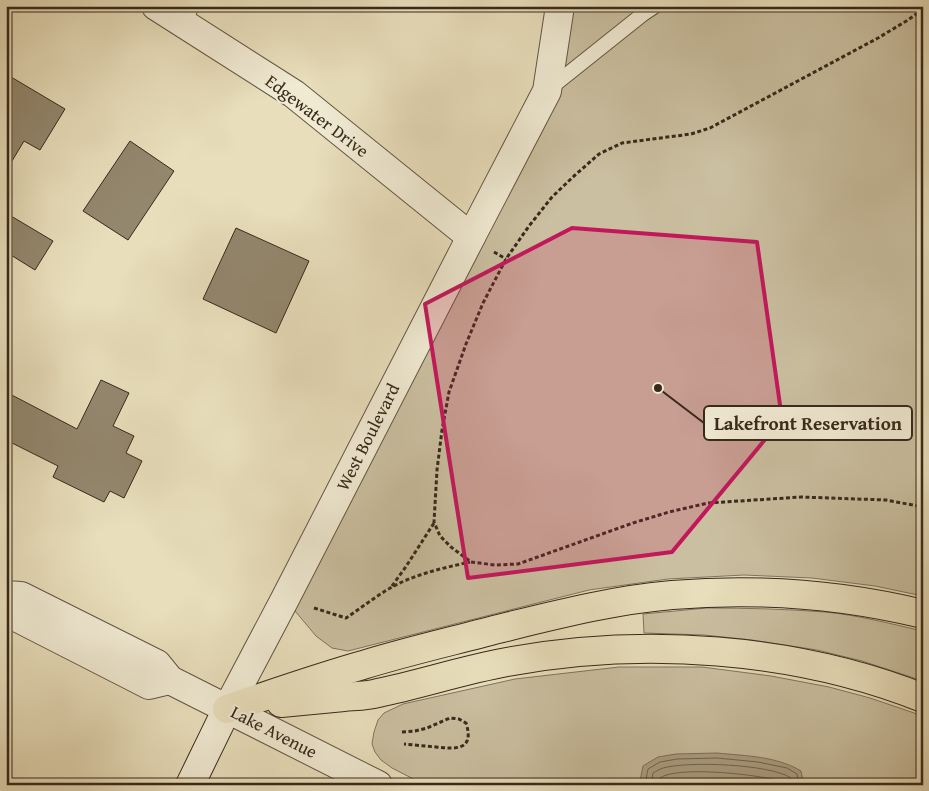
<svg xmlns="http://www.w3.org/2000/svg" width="929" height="791" viewBox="0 0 929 791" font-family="'Gentium Book Plus',serif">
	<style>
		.green { fill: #cabfa0; stroke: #80745e }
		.water { fill: #aca085; stroke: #7d705b }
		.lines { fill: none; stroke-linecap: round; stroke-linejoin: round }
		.shore { stroke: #726450; stroke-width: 1 }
		.building { fill: #93876e; stroke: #37291b }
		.service-casing { stroke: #635643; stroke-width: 16 }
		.minor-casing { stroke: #635643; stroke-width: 30 }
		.tertiary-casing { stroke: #635643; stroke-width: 30 }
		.secondary-casing { stroke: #37291b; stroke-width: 30 }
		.motorway-casing { stroke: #37291b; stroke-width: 30 }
		.path { stroke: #37291b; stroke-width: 3; stroke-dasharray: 4 2.5; stroke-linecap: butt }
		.service { stroke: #f0ead3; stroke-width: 14 }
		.minor { stroke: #f0ead3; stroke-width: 28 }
		.tertiary { stroke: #f0ead3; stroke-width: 28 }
		.secondary { stroke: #f0ead3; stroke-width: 28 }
		.motorway { stroke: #e8debb; stroke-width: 28 }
		.marked { fill: #c2185b; fill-opacity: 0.2; stroke: #c2185b; stroke-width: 4; stroke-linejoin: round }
		.labels { text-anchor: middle; stroke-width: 4; stroke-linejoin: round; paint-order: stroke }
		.street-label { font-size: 18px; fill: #37291b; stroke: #f0ead3 }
		.leader { fill: none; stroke: #37291b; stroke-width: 2 }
		.callout-dot { fill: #37291b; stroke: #f0ead3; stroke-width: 2 }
		.callout { fill: #f0ead3; stroke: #37291b; stroke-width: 2 }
		.callout-label { font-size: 19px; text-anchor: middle; font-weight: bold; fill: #37291b }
	</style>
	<rect width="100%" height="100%" fill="#e8debb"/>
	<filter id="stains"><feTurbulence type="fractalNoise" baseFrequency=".004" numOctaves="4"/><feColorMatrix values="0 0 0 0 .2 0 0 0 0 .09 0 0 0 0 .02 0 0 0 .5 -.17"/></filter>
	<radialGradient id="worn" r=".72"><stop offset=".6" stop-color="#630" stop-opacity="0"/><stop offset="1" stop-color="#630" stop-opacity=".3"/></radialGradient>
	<g class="green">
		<polygon points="560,6 923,6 923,596 875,586 812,578 744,575 668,579 589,590 348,651 332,648 316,636 285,599 547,91"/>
		<path d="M707 608C746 608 786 609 825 612 858 615 891 624 923 631V681L862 661 817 650 752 640 704 635 644 633 643 614Z"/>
		<polygon points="619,667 702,667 771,676 829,687 870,698 923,716 923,785 425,785 392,768 381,760 375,752 372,744 374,732 378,720 384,713 403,704 515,679"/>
	</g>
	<path class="water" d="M717 753C746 756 776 756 801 771L804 785H640V781L643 766 658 757 676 754Z"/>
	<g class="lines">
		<g class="shore">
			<polyline points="645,785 648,769 660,762 677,759 717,758 758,762 787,768 797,774 799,785"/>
			<path d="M651 785 653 773C656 771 660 769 663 768 688 761 770 764 791 778L792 785"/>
			<path d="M659 785 660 778C677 766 750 774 771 779 774 780 780 780 783 782 784 782 784 784 785 785"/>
		</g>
	</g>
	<g class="building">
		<polygon points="6,74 65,109 40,150 24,141 6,171"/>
		<polygon points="130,141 174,171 128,240 83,211"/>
		<polygon points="6,213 53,241 35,270 6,252"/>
		<polygon points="236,228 309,261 276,333 203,299"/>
		<polygon points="101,380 129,393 113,426 134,436 126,453 142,461 124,498 110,491 104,502 53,477 58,466 6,440 6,392 77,429"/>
	</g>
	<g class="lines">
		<g class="service-casing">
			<g id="service">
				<polyline points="183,24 192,6"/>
				<polyline points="549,89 643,14 655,6"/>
			</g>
		</g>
		<g class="minor-casing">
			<g id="minor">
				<polyline points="156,6 294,94 471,237"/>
				<polyline points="227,709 285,599 471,237 547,91 560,6"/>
			</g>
		</g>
		<g class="tertiary-casing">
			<g id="tertiary">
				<polyline points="6,595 21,596 157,664 170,680 378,785"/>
				<polyline points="6,610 8,613 149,685 170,680"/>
			</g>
		</g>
		<g class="secondary-casing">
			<polyline id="secondary" points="190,785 227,709"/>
		</g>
		<g class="motorway-casing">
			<g id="motorway">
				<path d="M281 703C302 701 323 699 344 697 356 696 367 696 378 693 421 684 463 670 507 662 642 637 795 647 923 698"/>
				<path d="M227 709C272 694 317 678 363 665 408 651 453 641 498 629 555 615 613 600 672 595 756 588 841 594 923 614"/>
			</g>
		</g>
		<g class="path">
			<polyline points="923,9 908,20 878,38 710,128 691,134 622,143 599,154 574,176 552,197 529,226 506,259 483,303 466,344 449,392 442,430 437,470 434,522 440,536 451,547 471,562 495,565 518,564 633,523 669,512 708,503 801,497 886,500 923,507"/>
			<polyline points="494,252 506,259"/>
			<polyline points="392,586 405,568 434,523"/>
			<path d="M314 608 346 618C361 608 376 596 392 587 416 574 443 568 470 562"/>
			<path d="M402 732 415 731 427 728 450 718 459 719 466 723C475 751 455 749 436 747 425 746 414 745 404 744"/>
		</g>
		<use href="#service" class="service"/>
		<use href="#minor" class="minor"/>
		<use href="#tertiary" class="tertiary"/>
		<use href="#secondary" class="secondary"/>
		<use href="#motorway" class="motorway"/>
	</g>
	<path class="marked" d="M572 228 757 242 782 419 672 552 468 578 425 304Z"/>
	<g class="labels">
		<g class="street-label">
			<text transform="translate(317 116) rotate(37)" y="6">Edgewater Drive</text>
			<text transform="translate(368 437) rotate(-63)" y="6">West Boulevard</text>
			<text transform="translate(274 732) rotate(27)" y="6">Lake Avenue</text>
		</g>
	</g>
	<path class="leader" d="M658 388L704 423"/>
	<circle class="callout-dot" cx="658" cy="388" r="5"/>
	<rect class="callout" x="704" y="406" width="208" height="34" rx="5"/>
	<g class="callout-label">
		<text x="808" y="430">Lakefront Reservation</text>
	</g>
	<rect width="929" height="791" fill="none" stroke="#e8debb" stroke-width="25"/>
	<rect x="8" y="8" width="914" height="776" fill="none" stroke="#37291b" stroke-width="2.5"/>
	<rect x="12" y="12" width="904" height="766" fill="none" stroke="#37291b"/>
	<rect width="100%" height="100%" filter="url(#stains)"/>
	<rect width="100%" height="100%" fill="url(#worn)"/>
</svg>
